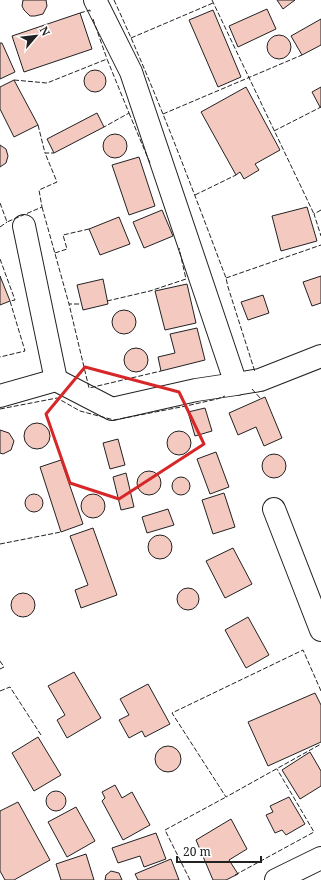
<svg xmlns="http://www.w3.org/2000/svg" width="321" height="880" viewBox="0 0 321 880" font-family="'Noto Serif',serif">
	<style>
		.building { fill: #f3c9c0; stroke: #222 }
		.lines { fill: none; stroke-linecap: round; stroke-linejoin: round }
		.minor-casing { stroke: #222; stroke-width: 24 }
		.minor { stroke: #fff; stroke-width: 22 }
		.fence { stroke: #222; stroke-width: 1; stroke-dasharray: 5 2; stroke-linecap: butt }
		.marked { fill: none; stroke: #d62828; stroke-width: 3; stroke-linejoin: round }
	</style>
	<rect width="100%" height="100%" fill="#fff"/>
	<g class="building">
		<polygon points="23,0 46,0 47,6 43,14 35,16 30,16 24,10 22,6"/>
		<polygon points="277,0 295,0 283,9"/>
		<polygon points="267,9 276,29 238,47 229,26"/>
		<polygon points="213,10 241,77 218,87 189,20"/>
		<polygon points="80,13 92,49 24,72 12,36"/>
		<polygon points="321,19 321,45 302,55 291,36"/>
		<circle cx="279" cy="47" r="12"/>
		<polygon points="0,43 2,43 15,72 0,79"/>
		<circle cx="95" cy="81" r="11"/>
		<polygon points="14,80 38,125 14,137 0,109 0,87"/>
		<polygon points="246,87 280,150 255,164 259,170 244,179 240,172 236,175 201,112"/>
		<polygon points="321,87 321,107 320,107 312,92"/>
		<polygon points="97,113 104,127 54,153 47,139"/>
		<circle cx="115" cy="146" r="12"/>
		<polygon points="0,145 6,149 8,156 6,163 0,167"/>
		<polygon points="139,157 155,206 129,215 112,165"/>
		<polygon points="307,207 317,241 281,251 272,216"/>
		<polygon points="162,210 173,236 144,248 133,222"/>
		<polygon points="119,217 130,244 100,255 89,229"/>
		<polygon points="0,276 10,301 0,305"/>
		<polygon points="321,276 321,303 312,306 303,282"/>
		<polygon points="103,279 108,304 83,310 77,285"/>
		<polygon points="187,284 196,323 165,330 155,291"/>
		<polygon points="263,295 269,313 248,320 241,302"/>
		<circle cx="124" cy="322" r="12"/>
		<polygon points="197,328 205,360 161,371 158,357 175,353 170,334"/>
		<circle cx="136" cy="360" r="12"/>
		<polygon points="265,397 282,438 264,446 256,427 238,435 229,413"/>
		<polygon points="205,408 212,431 195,436 188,412"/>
		<circle cx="37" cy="436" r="13"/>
		<polygon points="0,430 9,433 14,441 11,450 3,454 0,453"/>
		<circle cx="179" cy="443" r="12"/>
		<polygon points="118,439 125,465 110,469 103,443"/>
		<polygon points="216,452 229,487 210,494 197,459"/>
		<circle cx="274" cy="466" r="12"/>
		<polygon points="61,460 83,524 61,532 40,467"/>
		<circle cx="149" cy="483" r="12"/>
		<polygon points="126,473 134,507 121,510 113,477"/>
		<circle cx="181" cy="486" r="9"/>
		<polygon points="224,493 235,527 213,534 202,500"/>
		<circle cx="34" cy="503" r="9"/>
		<circle cx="93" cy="506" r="12"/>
		<polygon points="168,509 174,525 147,533 142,517"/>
		<polygon points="93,528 117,595 81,608 75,590 88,585 70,536"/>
		<circle cx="160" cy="547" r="12"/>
		<polygon points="233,548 252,584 225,598 206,561"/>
		<circle cx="188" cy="599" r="11"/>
		<circle cx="23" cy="605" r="12"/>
		<polygon points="248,617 269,655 246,668 225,630"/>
		<polygon points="74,672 101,718 67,738 57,720 65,715 48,686"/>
		<polygon points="148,684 170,724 145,737 142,731 129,738 119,720 129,715 120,699"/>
		<polygon points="315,693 321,705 321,742 268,766 248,722"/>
		<polygon points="38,737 61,775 34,791 12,753"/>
		<circle cx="168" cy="759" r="13"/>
		<polygon points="310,752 321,771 321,786 300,799 282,770"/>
		<polygon points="115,785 122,798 132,792 150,825 123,840 102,801 105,798 102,792"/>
		<circle cx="56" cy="801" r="10"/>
		<polygon points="289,797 305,824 286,835 282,830 275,833 266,815 273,812 270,806"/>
		<polygon points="18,802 50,860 14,880 5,880 0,871 0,811"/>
		<polygon points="76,807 95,841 67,857 48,822"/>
		<polygon points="231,819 247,849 229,860 238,874 226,880 213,880 196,840"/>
		<polygon points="156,833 166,859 144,867 140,856 118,863 112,848"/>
		<polygon points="86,854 94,880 61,880 56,864"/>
		<polygon points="171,859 179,880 138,880 135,874"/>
		<polygon points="111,871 119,873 122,880 105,880 106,875"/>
	</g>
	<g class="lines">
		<g class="minor-casing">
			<g id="minor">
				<polyline points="24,226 56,380"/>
				<polyline points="236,384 260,380 321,356"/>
				<polyline points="0,396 56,380 112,409 196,390 236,384 131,72 95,0"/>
				<polyline points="274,509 321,630"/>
				<polyline points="276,880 321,858"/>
			</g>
		</g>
		<use href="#minor" class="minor"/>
		<g class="fence">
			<path d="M114 0C156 91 191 185 226 278L228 287 255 372"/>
			<polyline points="212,0 314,214"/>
			<polyline points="80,13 90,10 90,12"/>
			<polyline points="93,19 107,59"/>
			<polyline points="131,38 213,3"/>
			<polyline points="14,80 47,83 107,59 129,113 104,127"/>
			<polyline points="129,113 150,163"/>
			<polyline points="163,114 302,55"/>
			<polyline points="38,125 45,153 54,153"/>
			<polyline points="274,131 321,107"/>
			<polyline points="195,195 236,175"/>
			<polyline points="0,203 7,222 42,207 39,190 57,182 45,153"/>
			<polyline points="42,207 69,304"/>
			<polyline points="321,210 314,214 321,236"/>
			<polyline points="0,227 7,222"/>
			<polyline points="55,253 67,249 63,235 89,229"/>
			<polyline points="0,259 15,300 10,301 25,351 0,357"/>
			<polyline points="226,278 321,245"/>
			<polyline points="107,301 150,291 186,279 179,248"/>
			<polyline points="79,304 69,304 89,388 161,371"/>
			<polyline points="252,389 261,399"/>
			<polyline points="0,409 57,398 80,411 114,420 186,406 217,399 225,396"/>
			<polyline points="0,544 61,532"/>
			<polyline points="0,661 4,667 0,669"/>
			<polyline points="0,691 10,687 41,735"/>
			<polyline points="321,691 303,650 172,713 226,797 321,744"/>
			<polyline points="235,875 314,832 277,769"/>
			<polyline points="190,880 165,830 226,797"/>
		</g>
	</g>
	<path class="marked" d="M85 367 179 392 204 444 119 499 70 483 46 414Z"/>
	<g transform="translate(36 36) rotate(62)" stroke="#ffffff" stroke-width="3" paint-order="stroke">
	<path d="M0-3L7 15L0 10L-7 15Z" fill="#222222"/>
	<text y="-6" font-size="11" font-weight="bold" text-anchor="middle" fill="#222222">N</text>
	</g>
	<path d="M177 856v6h84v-6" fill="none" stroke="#222222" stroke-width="2"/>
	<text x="183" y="856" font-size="12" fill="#222222" stroke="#ffffff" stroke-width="3" paint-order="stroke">20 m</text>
</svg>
